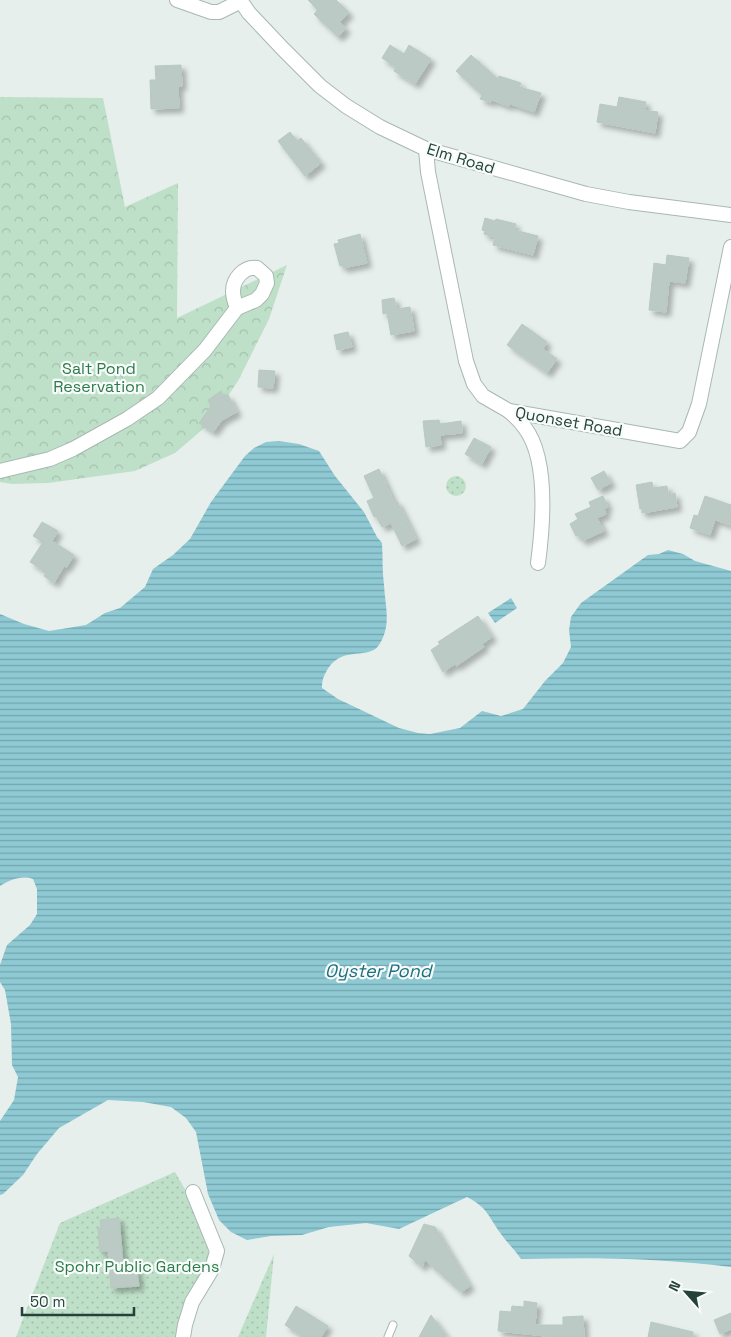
<svg xmlns="http://www.w3.org/2000/svg" width="731" height="1337" viewBox="0 0 731 1337" font-family="'Space Grotesk',sans-serif">
	<style>
		.park { fill: url(#park-crowns) }
		.garden { fill: url(#garden-dots) }
		.water { fill: url(#water-rules) }
		.building { fill: #bbcac4; stroke: #b8c9c2; filter: url(#shadow) }
		.lines { fill: none; stroke-linecap: round; stroke-linejoin: round }
		.lane-casing { stroke: #a8b8b2; stroke-width: 9 }
		.street-casing { stroke: #a8b8b2; stroke-width: 16 }
		.lane { stroke: #fff; stroke-width: 7 }
		.street { stroke: #fff; stroke-width: 14 }
		.labels { text-anchor: middle; stroke-width: 4.5; stroke-linejoin: round; paint-order: stroke }
		.street-label { font-size: 16px; fill: #24423a; stroke: #f7fbf9 }
		.park-label { font-size: 16px; fill: #2d7a4b; stroke: #f7fbf9 }
		.water-label { font-size: 18px; font-style: italic; fill: #1c6f80; stroke: #f7fbf9 }
	</style>
	<defs>
		<pattern id="park-crowns" width="20" height="18" patternUnits="userSpaceOnUse" patternTransform="scale(1.25)"><rect width="20" height="18" fill="#bfe0c8"/><path d="M2 6a3 3 0 1 1 6 0M12 15a3 3 0 1 1 6 0" fill="none" stroke="#a4c1ad"/></pattern>
		<pattern id="garden-dots" width="8" height="8" patternUnits="userSpaceOnUse" patternTransform="scale(1.25)"><rect width="8" height="8" fill="#bfe0c8"/><path d="M2 2h.1M6 6h.1" fill="none" stroke="#a4c1ad" stroke-width="1.8" stroke-linecap="round"/></pattern>
		<pattern id="water-rules" width="6" height="5" patternUnits="userSpaceOnUse" patternTransform="scale(1.25)"><rect width="6" height="5" fill="#8ec9d4"/><path d="M0 2.5h6" fill="none" stroke="#74a5ad"/></pattern>
		<filter id="shadow"><feDropShadow dx="4.5" dy="4.5" stdDeviation="2.5" flood-color="#0004"/></filter>
	</defs>
	<rect width="100%" height="100%" fill="#e6efeb"/>
	<polygon class="park" points="0,97 103,98 125,207 178,183 177,318 287,265 269,319 238,381 209,424 175,453 135,471 48,483 12,484 0,482"/>
	<g class="garden">
		<circle cx="456" cy="486" r="10"/>
		<polygon points="175,1172 208,1229 208,1280 181,1337 16,1337 60,1223"/>
		<polygon points="274,1254 266,1337 238,1337"/>
	</g>
	<g class="water">
		<path d="M279 441 299 444 319 451 335 476 364 512 377 537 382 543C383 557 382 571 384 585 385 606 392 625 379 645 369 660 344 646 329 667 324 675 322 679 322 688L338 699 399 728 418 733 430 734 460 728 482 711 501 716 523 709 545 681 563 663 571 647 569 630 571 617 581 603 648 555 659 554 668 550 683 554 695 561 731 571V1267C662 1258 591 1257 521 1259 515 1250 507 1243 501 1234 488 1216 488 1208 467 1197L399 1229 366 1223 329 1227 302 1235 271 1236 247 1240 231 1232 219 1220 208 1194 196 1132 186 1118 171 1107 143 1102 108 1100 59 1128 37 1154 23 1175 3 1194 0 1195V1121L14 1100 18 1077 12 1065 11 1024 5 990 0 982V965L7 945 30 925 37 914V889L33 879C21 875 10 880 0 886V614L24 624 49 631 86 625 105 613 120 608 145 587 153 569 173 555 190 539 211 502 245 456 254 448 266 442Z"/>
		<polygon points="511,598 517,608 495,623 488,613"/>
	</g>
	<g class="building">
		<polygon points="308,0 336,0 349,13 340,22 346,29 338,37 314,14 318,10"/>
		<polygon points="390,45 404,54 409,45 431,59 415,84 394,71 396,67 382,58"/>
		<polygon points="471,55 498,79 499,76 521,83 519,87 541,93 534,112 510,104 509,106 492,100 491,102 480,99 482,95 456,71"/>
		<polygon points="181,65 182,86 178,86 179,108 151,109 150,80 156,80 155,66"/>
		<polygon points="619,97 646,102 644,110 658,112 655,133 597,122 600,104 617,107"/>
		<polygon points="290,132 297,141 301,138 321,163 305,176 278,141"/>
		<polygon points="485,218 495,221 496,219 516,224 514,230 538,236 533,255 493,245 495,237 484,234 485,231 482,230"/>
		<polygon points="360,234 367,263 343,268 343,265 340,266 334,244 339,243 338,240"/>
		<polygon points="667,255 689,258 685,283 669,281 666,312 649,310 654,263 666,265"/>
		<polygon points="394,298 397,309 410,307 414,331 391,335 387,313 383,314 382,300"/>
		<polygon points="522,324 547,342 543,349 557,359 547,373 507,345"/>
		<polygon points="348,332 352,347 337,350 334,335"/>
		<polygon points="259,370 275,371 273,388 258,387"/>
		<polygon points="221,391 224,397 228,395 237,412 222,420 213,432 199,423 211,406 208,400"/>
		<polygon points="439,420 440,424 461,421 462,433 440,435 441,445 426,447 423,421"/>
		<polygon points="474,438 491,447 482,464 465,454"/>
		<polygon points="379,469 394,502 397,501 416,539 402,546 391,523 382,527 376,516 374,517 367,501 374,498 364,476"/>
		<polygon points="604,471 611,483 598,490 591,478"/>
		<polygon points="652,482 653,488 667,486 668,495 675,493 677,507 642,513 642,509 640,509 636,485"/>
		<polygon points="603,496 608,507 604,509 606,514 597,518 604,531 582,541 579,535 576,536 570,524 578,519 575,514 591,507 589,502"/>
		<polygon points="705,496 731,505 731,525 715,520 710,535 690,528 694,515 698,516"/>
		<polygon points="42,522 58,531 52,541 74,555 66,568 64,566 54,583 44,576 46,572 30,562 43,542 33,536"/>
		<polygon points="478,616 492,637 482,644 484,647 456,666 455,664 443,672 431,650 440,644 438,642"/>
		<polygon points="119,1218 123,1263 136,1262 139,1286 111,1288 108,1251 100,1252 98,1229 101,1228 100,1220"/>
		<polygon points="424,1224 435,1227 470,1286 461,1292 425,1260 422,1267 409,1256"/>
		<polygon points="524,1301 537,1303 535,1325 563,1325 563,1317 583,1316 584,1337 555,1337 498,1331 500,1311 511,1312 512,1306 524,1307"/>
		<polygon points="296,1306 328,1326 321,1337 304,1337 285,1325"/>
		<polygon points="731,1313 731,1329 720,1334 714,1320"/>
		<polygon points="431,1315 447,1337 419,1337"/>
		<polygon points="651,1322 693,1332 693,1337 648,1337"/>
	</g>
	<g class="lines">
		<g class="lane-casing">
			<polyline id="lane" points="388,1337 393,1325"/>
		</g>
		<g class="street-casing">
			<g id="street">
				<polyline points="177,0 211,12 219,12 241,1"/>
				<polyline points="240,0 249,13 283,49 320,86 346,106 380,127 426,149 586,194 629,202 731,215"/>
				<polyline points="426,149 428,172 466,361 474,384 483,396 509,411 680,441 689,432 699,404 731,247"/>
				<path d="M509 411C515 416 521 422 525 428 549 460 543 525 538 563"/>
				<path d="M0 471 50 459 73 449 127 419 158 398 205 350 237 308 256 300 262 294 267 283 266 276 257 268C244 266 233 279 233 291 233 297 235 303 237 308"/>
				<polyline points="183,1337 185,1325 192,1302 212,1269 217,1251 193,1192"/>
			</g>
		</g>
		<use href="#lane" class="lane"/>
		<use href="#street" class="street"/>
	</g>
	<g class="labels">
		<g class="street-label">
			<text transform="translate(461 158) rotate(17)" y="6">Elm Road</text>
			<text transform="translate(569 421) rotate(10)" y="6">Quonset Road</text>
		</g>
		<g class="park-label">
			<text x="99" y="374">Salt Pond<tspan x="99" dy="18">Reservation</tspan></text>
			<text x="137" y="1272">Spohr Public Gardens</text>
		</g>
		<g class="water-label">
			<text x="378" y="977">Oyster Pond</text>
		</g>
	</g>
	<g transform="translate(686 1292) rotate(297)" stroke="#f7fbf9" stroke-width="4" paint-order="stroke">
	<path d="M0-4L9 19L0 12L-9 19Z" fill="#24423a"/>
	<text y="-8" font-size="14" font-weight="bold" text-anchor="middle" fill="#24423a">N</text>
	</g>
	<path d="M22 1307v8h112v-8" fill="none" stroke="#24423a" stroke-width="2.5"/>
	<text x="30" y="1307" font-size="15" fill="#24423a" stroke="#f7fbf9" stroke-width="4" paint-order="stroke">50 m</text>
</svg>
